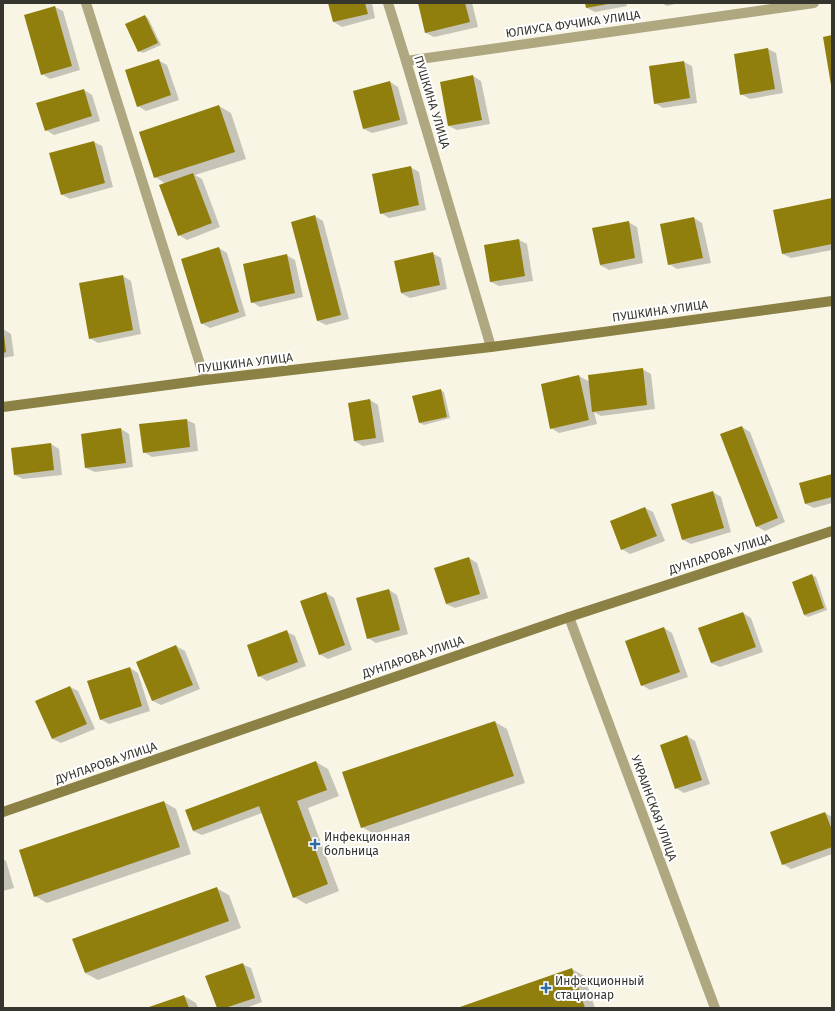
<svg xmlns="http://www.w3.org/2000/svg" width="835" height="1011" viewBox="0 0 835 1011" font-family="'Fira Sans',sans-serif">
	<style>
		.shadow { fill: #0003 }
		.building { fill: #917f0d }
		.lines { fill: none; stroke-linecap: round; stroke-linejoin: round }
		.minor { stroke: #aea780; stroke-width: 10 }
		.secondary { stroke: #8c8145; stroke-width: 10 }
		.poi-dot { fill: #2e6ba3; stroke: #fff; stroke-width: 1.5 }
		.labels { text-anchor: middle; stroke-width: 4; stroke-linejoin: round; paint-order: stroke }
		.street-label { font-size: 12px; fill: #36352e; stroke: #fff }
		.poi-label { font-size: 12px; fill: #36352e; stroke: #fff; text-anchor: start }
	</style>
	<rect width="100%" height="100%" fill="#f8f5e5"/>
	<g class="shadow">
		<polygon points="329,3 372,3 375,18 342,27 334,22"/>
		<polygon points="419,3 472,3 478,27 434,37 426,33"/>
		<polygon points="586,3 626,3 627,6 595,12 587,8"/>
		<polygon points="662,3 679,3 667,6"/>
		<polygon points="55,7 63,11 80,70 50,79 42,74"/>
		<polygon points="145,16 148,18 161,45 143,53 139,51"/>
		<polygon points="768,49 776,53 783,93 750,99 741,94"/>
		<polygon points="158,60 167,65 179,100 146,111 138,106"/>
		<polygon points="684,62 692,66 697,103 663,108 655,103 650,67"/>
		<polygon points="473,76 481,81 490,124 457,130 449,126"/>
		<polygon points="390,82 398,87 408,124 372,133 364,129"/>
		<polygon points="84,90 92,95 100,121 54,135 46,130"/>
		<polygon points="219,106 231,113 246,159 195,175 202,179 220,227 187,240 179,235 166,184 155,177"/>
		<polygon points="94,142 102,146 113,187 70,199 61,194"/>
		<polygon points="410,167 419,172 426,210 389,218 381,213"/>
		<polygon points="832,199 832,250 791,258 783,254"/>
		<polygon points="315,216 323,221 349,319 326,325 318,321"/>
		<polygon points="694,218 702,223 711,263 677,269 669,264 661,225"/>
		<polygon points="628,222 637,227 643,263 609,270 600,265"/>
		<polygon points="519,240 527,244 533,281 499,286 491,282"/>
		<polygon points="219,248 227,253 246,316 210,328 201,323"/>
		<polygon points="432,253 441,258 447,289 410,298 401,293"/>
		<polygon points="286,255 295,260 303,297 260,307 252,302"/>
		<polygon points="123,276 131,281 141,334 98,343 90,338 80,284"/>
		<polygon points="3,329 11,334 14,356 3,358"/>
		<polygon points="642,369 651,374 655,409 601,416 594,412 597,424 559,433 551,428 579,376 590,382"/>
		<polygon points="440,390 444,392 450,418 424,425 420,423"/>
		<polygon points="370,400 378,405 384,442 363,446 354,441"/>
		<polygon points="187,420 195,424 198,451 152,457 144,452"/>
		<polygon points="742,427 750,432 785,522 765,531 756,526"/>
		<polygon points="121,429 129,434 133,467 95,472 86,468"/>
		<polygon points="51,444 59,449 62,475 23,479 15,475"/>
		<polygon points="832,475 832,503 814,508 806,504"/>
		<polygon points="713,492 721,497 731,532 691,544 683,540"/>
		<polygon points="645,508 653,512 665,541 630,554 622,549"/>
		<polygon points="469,558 477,563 488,598 455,608 446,604"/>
		<polygon points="812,575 816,577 827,610 808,617 804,615"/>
		<polygon points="389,590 397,595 408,634 376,643 368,638"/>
		<polygon points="326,593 334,598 352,650 328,659 319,654"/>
		<polygon points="743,613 751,618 763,652 720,667 711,663"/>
		<polygon points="664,628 672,633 688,677 650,690 642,685"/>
		<polygon points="287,632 295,636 306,666 267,681 259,676"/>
		<polygon points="176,646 185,651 200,689 161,705 153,701 137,662"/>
		<polygon points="130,668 138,673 150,711 109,724 100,719"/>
		<polygon points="70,687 78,691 95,729 61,743 53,739 37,701"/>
		<polygon points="495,722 507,729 525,783 374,834 362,827"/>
		<polygon points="687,736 695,741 710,784 684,793 676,788"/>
		<polygon points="316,762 328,769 339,796 308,808 339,891 306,904 294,897 262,813 202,835 193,831"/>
		<polygon points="164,802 176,809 191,854 47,903 35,896"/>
		<polygon points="825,813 832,817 832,854 791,869 783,864"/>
		<polygon points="3,859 6,861 14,888 3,891"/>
		<polygon points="216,888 229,895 241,928 98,980 85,973"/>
		<polygon points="242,964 251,968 262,1002 246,1008 218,1008"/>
		<polygon points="572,969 584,976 595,1008 460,1008"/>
		<polygon points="184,996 196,1003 198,1008 148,1008"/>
	</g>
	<g class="building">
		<polygon points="328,3 365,3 368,14 333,22"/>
		<polygon points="418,3 465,3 470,22 425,33"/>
		<polygon points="585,3 608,3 608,4 586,8"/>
		<polygon points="55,6 72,66 41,75 24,15"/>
		<polygon points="145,15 158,43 138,52 125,24"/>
		<polygon points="832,35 832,85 831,85 823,37"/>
		<polygon points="768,48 775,89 740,95 734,54"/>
		<polygon points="159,59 171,95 137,107 125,70"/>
		<polygon points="684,61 690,98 654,104 649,66"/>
		<polygon points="473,75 482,120 448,126 440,82"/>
		<polygon points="390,81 400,120 363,129 353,91"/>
		<polygon points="84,89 92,116 45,131 36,103"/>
		<polygon points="219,105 235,152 154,178 139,132"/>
		<polygon points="94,141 105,183 61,195 49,153"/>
		<polygon points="411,166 419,205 380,214 372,174"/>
		<polygon points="193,173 212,223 178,236 159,185"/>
		<polygon points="832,198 832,244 782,254 773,210"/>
		<polygon points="315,215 341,315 317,321 291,222"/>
		<polygon points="694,217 703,258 668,265 660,224"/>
		<polygon points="629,221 635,258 600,265 592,228"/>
		<polygon points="519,239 525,276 490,282 484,245"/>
		<polygon points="219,247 239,312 201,324 181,259"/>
		<polygon points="433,252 440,285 401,293 394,261"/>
		<polygon points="287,254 295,293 251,303 243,264"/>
		<polygon points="123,275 133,330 89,339 79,283"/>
		<polygon points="3,335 4,335 6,352 3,353"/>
		<polygon points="643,368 647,405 592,412 588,375"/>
		<polygon points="579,375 589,420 550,429 541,384"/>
		<polygon points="441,389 447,417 419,423 412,396"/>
		<polygon points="370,399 376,438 354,441 348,403"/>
		<polygon points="187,419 190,447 143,453 139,424"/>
		<polygon points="742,426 778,518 756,527 720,434"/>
		<polygon points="121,428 126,463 85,468 81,434"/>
		<polygon points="51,443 54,470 14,475 11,448"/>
		<polygon points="832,474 832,497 805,504 799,483"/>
		<polygon points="713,491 724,528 682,540 671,504"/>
		<polygon points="645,507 657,536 621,550 610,521"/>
		<polygon points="469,557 480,594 446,604 434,568"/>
		<polygon points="812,574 824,608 804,615 792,582"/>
		<polygon points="389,589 400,630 367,639 356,598"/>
		<polygon points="326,592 345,645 319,655 300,601"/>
		<polygon points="743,612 756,647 711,663 698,628"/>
		<polygon points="664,627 680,672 641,686 625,641"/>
		<polygon points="287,630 298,662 258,677 247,645"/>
		<polygon points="176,645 193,685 152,701 136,662"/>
		<polygon points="130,667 142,706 100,720 87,681"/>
		<polygon points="70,686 87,724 52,739 35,701"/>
		<polygon points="495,721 514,776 361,828 342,772"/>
		<polygon points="687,735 702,780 675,789 660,745"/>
		<polygon points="316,761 327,790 297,801 328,884 293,898 259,806 193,831 185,810"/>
		<polygon points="164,801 180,847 34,897 19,850"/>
		<polygon points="825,812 832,830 832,847 782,865 770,832"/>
		<polygon points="217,887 229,921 85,973 72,939"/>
		<polygon points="243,963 255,998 225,1008 217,1008 205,976"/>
		<polygon points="572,968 585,1008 457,1008"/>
		<polygon points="184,995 189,1008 146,1008"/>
	</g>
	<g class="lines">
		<g class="minor">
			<polyline points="86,3 205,380"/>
			<polyline points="388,3 406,61 491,347"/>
			<polyline points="406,61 814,3"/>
			<polyline points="569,617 715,1008"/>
		</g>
		<g class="secondary">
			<polyline points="3,407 205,380 491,347 832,301"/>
			<polyline points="3,812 569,617 832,531"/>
		</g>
	</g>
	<g class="poi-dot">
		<path d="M313 838h4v4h4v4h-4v4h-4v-4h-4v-4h4z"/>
		<path d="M544 982h4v4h4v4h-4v4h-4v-4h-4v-4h4z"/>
	</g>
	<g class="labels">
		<g class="street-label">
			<text transform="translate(573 24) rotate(-8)" y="4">ЮЛИУСА ФУЧИКА УЛИЦА</text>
			<text transform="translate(432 102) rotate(73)" y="4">ПУШКИНА УЛИЦА</text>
			<text transform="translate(660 311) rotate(-8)" y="4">ПУШКИНА УЛИЦА</text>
			<text transform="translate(245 363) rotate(-7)" y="4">ПУШКИНА УЛИЦА</text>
			<text transform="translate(720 554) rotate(-18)" y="4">ДУНЛАРОВА УЛИЦА</text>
			<text transform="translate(413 657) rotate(-19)" y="4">ДУНЛАРОВА УЛИЦА</text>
			<text transform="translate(106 763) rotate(-19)" y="4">ДУНЛАРОВА УЛИЦА</text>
			<text transform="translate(654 808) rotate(70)" y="4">УКРАИНСКАЯ УЛИЦА</text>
		</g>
		<g class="poi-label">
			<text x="324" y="841">Инфекционная<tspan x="324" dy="14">больница</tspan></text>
			<text x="555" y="985">Инфекционный<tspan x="555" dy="14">стационар</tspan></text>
		</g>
	</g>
	<rect width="835" height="1011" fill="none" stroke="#36352e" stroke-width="8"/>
</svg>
